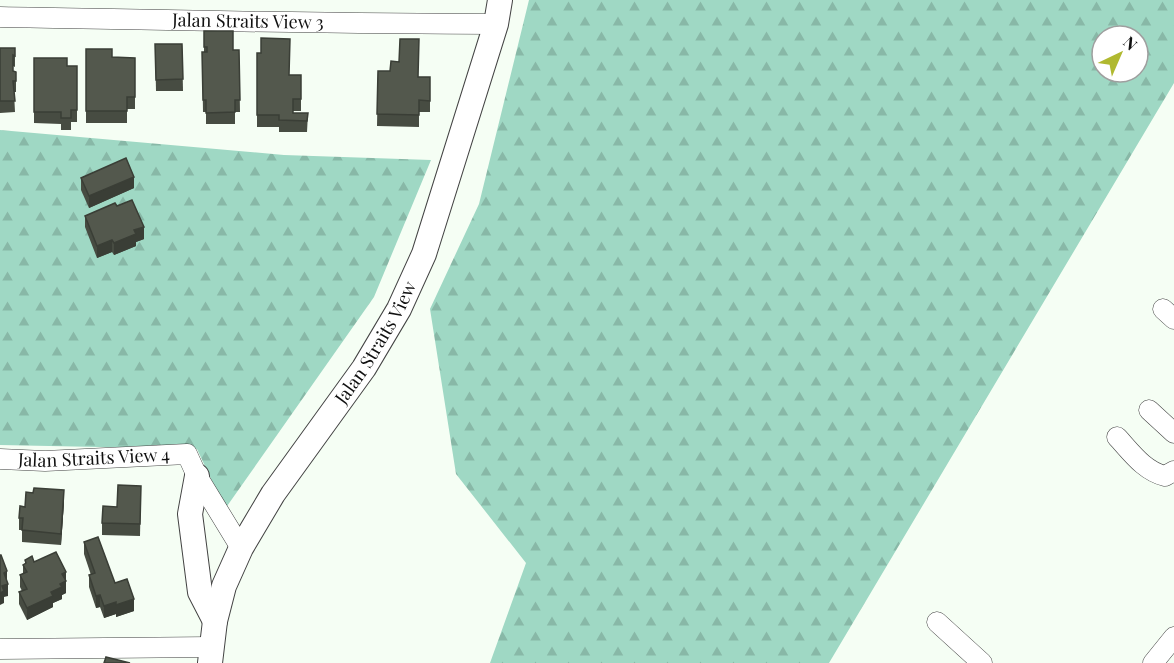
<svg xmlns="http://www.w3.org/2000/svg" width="1174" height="663" viewBox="0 0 1174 663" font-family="'Playfair Display',serif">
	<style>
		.forest { fill: url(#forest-firs); fill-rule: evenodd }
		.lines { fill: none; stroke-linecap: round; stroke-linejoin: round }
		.minor-casing { stroke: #434343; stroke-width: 21 }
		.tertiary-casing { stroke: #434343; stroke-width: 26 }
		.minor { stroke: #fff; stroke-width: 20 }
		.tertiary { stroke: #fff; stroke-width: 24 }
		.wall { fill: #474c42 }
		.shaded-wall { fill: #3a3e36 }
		.building { fill: #53584d; stroke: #3a3e36; stroke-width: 1.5 }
		.labels { text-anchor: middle; stroke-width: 6; stroke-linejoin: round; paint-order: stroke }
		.street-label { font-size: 18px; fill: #101010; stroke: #fff }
	</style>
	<defs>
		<pattern id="forest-firs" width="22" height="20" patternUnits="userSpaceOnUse" patternTransform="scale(1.5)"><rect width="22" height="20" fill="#9fd8c4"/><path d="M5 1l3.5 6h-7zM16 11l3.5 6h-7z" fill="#88b8a7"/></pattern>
	</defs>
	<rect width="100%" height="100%" fill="#f5fef4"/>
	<g class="forest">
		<path d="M529 0H1174V83L829 663H490L526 563 456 474 430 309 479 204ZM1102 36H1138V72H1102Z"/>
		<polygon points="0,130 284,155 431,160 374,297 225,509 197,449 0,445"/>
	</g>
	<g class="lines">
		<g class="minor-casing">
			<g id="minor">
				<path id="s1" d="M0 17C165 20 330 24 496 24"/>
				<polyline points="1163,309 1174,319"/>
				<polyline points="1149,410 1174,433"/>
				<path d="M1117 437C1131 452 1144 471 1165 476L1174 471"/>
				<path id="s2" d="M0 459 45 461 187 454 197 476 241 548"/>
				<polyline points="937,622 982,663"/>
				<polyline points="0,649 211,647"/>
				<polyline points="1153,663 1174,637"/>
			</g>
		</g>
		<g class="tertiary-casing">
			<g id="tertiary">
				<polyline points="197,476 190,514 200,592 215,621"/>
				<path id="s3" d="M210 663 215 621 224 586 241 548 273 494 364 368 399 309 424 254 496 24 500 0"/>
			</g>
		</g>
		<use href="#minor" class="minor"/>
		<use href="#tertiary" class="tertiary"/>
	</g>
	<g class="wall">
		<polygon points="204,31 233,50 239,50 240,112 235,112 235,124 206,124 206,112 203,112 202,52 204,52"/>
		<polygon points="155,44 182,44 183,91 156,91"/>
		<polygon points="0,48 15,48 15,67 13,66 13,71 16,72 16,92 14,92 15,112 0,113"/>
		<polygon points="86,49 112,57 135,58 135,109 127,109 127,123 86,123"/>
		<polygon points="257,53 289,75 301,75 301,111 293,111 293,113 308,113 307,132 279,132 279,127 257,127"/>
		<polygon points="34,58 67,66 77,66 77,122 71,122 71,130 61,130 61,124 34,123"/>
		<polygon points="378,71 419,77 430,77 430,112 419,112 419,127 377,126"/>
		<polygon points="81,178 134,188 89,208 81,190"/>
		<polygon points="117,206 144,239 136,242 136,246 114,255 112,252 97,258 85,227 85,216"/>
		<polygon points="141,486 140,536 102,535 102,523"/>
		<polygon points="64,502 61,545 22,542 22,530 19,530 19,518 25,507"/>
		<polygon points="84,542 115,583 134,611 116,617 116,614 104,618 100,607 96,608 89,587 89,575 91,575 84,554"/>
		<polygon points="25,560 34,562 66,584 66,593 62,595 62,599 53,603 53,607 27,620 19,604 19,592 22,591 20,587 20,575 23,574 23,565 25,564"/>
	</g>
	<g class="shaded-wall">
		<polygon points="134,177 134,188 89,208 89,196"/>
		<polygon points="144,227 144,239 136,242 136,246 114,255 114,243 134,230"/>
		<polygon points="112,240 112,252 97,258 97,246"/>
		<polygon points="64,490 64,502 61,545 61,534"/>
		<polygon points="7,571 7,583 4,573"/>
		<polygon points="66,572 66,593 62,595 62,599 53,603 53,607 27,620 27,608 51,592 62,574"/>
		<polygon points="8,584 8,596 4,597 4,603 0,605 0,593 2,586"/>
		<polygon points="100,595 100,607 96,608 96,596"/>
		<polygon points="134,599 134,611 116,617 116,605"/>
		<polygon points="116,602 116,614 104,618 104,606"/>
	</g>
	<g class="building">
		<polygon points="204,31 233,31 233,50 239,50 240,100 235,100 235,112 206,113 206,100 203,100 202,52 207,52 207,47 204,47"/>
		<polygon points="261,38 290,39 289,75 301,75 301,99 293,99 293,113 308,113 307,121 279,120 279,115 257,115 257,53 261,53"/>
		<polygon points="400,39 419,39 418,77 430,77 430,101 419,100 419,115 377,114 378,71 390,71 391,61 399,62"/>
		<polygon points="155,44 182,44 183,79 156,80"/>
		<polygon points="0,48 15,48 15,56 13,55 13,71 16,72 16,81 13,81 15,101 0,101"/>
		<polygon points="86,49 112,49 112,57 135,58 135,97 127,97 127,111 86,111"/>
		<polygon points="34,58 67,58 67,66 77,66 77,110 71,110 71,118 61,118 61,112 34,112"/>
		<polygon points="126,158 134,177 89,196 81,178"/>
		<polygon points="132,200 144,227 134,230 136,234 114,243 112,240 97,246 85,216 115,203 117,206"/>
		<polygon points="118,485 141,486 140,524 102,523 103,506 117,507"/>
		<polygon points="34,488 64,490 61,534 22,530 23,518 19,518 20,506 25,507 26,492 33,493"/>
		<polygon points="98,537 115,583 127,579 134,599 116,605 116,602 104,606 100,595 96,596 89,575 95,573 84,542"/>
		<polygon points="56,552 66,572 62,574 66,581 60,584 62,587 51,592 53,596 27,608 19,592 27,589 20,575 27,572 23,565 26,563 25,560 32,556 34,562"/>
		<polygon points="0,555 1,555 7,571 4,573 8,584 2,586 4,591 0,593"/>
		<polygon points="106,657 130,663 104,663"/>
	</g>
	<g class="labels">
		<g class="street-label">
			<text dy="6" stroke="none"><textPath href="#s1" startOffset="248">Jalan Straits View 3</textPath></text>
			<text dy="6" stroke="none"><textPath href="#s3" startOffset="366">Jalan Straits View</textPath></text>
			<text dy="6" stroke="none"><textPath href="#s2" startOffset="94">Jalan Straits View 4</textPath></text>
		</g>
	</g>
	<g transform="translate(1120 54) rotate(44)"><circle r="28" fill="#ffffff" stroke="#9f9f9f" stroke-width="1.5"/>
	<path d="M0-4.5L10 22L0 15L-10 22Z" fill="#b0b930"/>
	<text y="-9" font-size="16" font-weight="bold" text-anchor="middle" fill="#101010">N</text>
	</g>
</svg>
